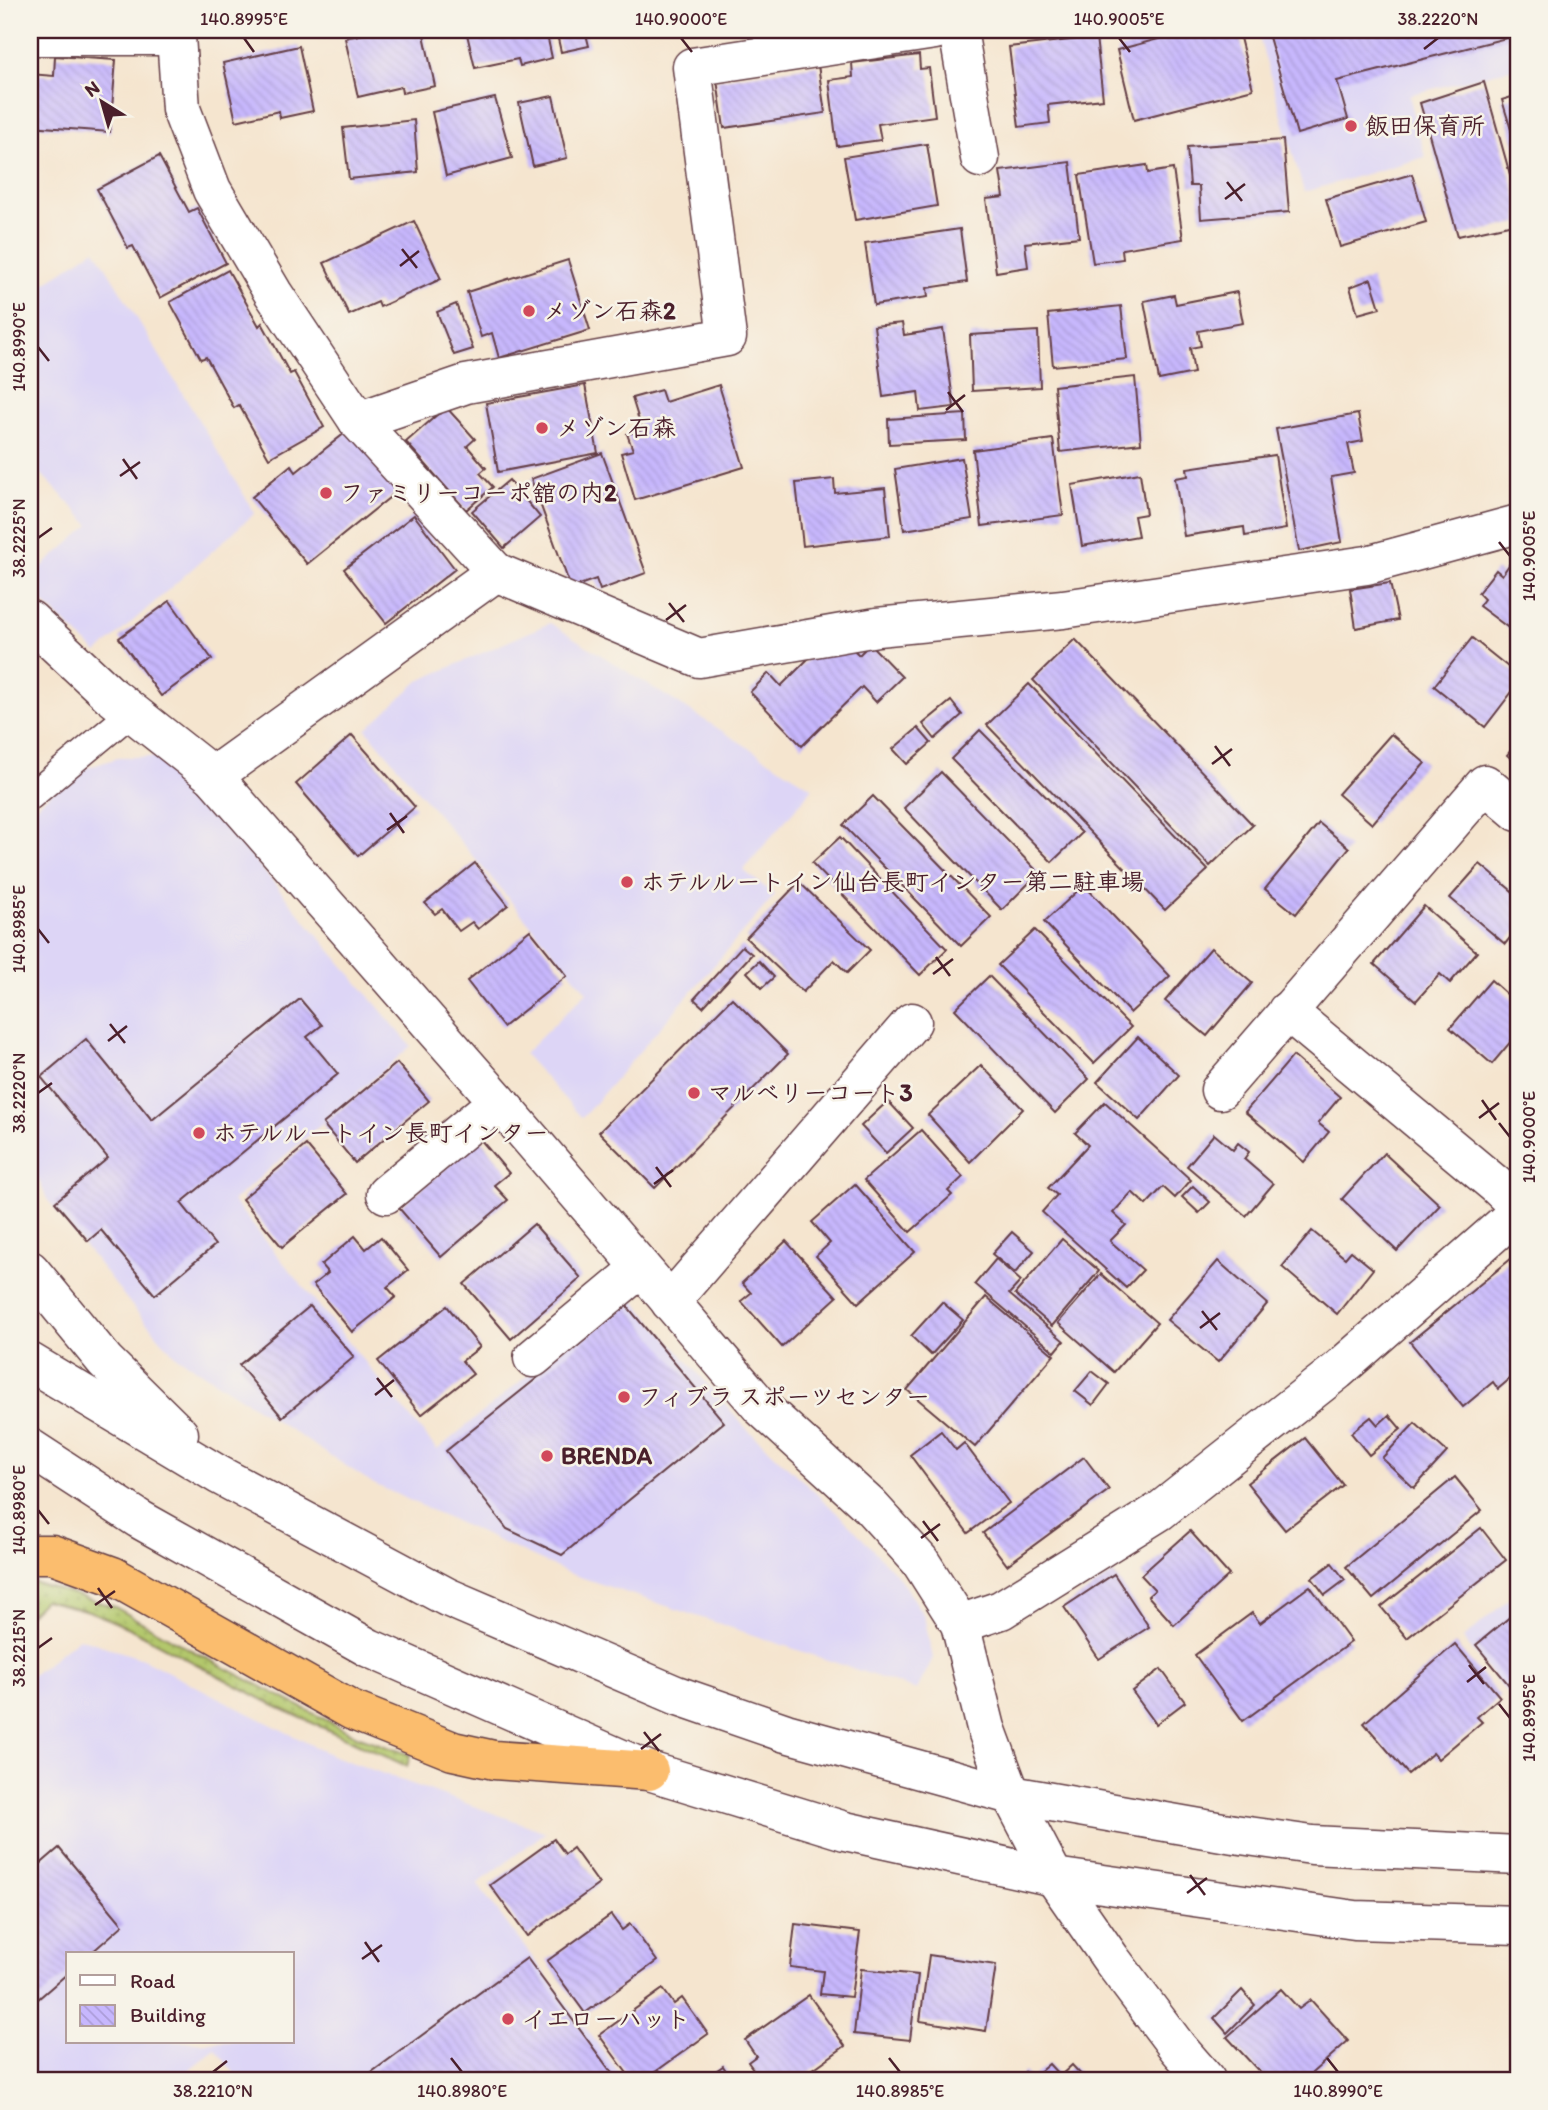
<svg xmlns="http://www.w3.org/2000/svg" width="1548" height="2110" viewBox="0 0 1548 2110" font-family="Itim,'Klee One',sans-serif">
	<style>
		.built { fill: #ddd5f6; fill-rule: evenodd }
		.grass { fill: url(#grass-dots); stroke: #7e744c; stroke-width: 2 }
		.building { fill: url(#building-back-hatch) }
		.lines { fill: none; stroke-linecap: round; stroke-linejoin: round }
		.service-casing { stroke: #643d44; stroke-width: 29 }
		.minor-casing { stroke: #643d44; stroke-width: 41 }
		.tertiary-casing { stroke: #643d44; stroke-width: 41 }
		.trunk-casing { stroke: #643d44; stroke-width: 41 }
		.service { stroke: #fff; stroke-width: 26 }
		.minor { stroke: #fff; stroke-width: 38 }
		.tertiary { stroke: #fff; stroke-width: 38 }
		.trunk { stroke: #fbbd6e; stroke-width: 38 }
		.ticks { fill: none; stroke: #4a1f2b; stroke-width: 2.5 }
		.poi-dot { fill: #d1495b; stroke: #f7f3e8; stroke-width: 2.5 }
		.labels { text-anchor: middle; stroke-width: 5; stroke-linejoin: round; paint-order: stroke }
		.poi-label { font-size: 24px; font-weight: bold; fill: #4a1f2b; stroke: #f7f3e8; text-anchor: start }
		.neatline { fill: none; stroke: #4a1f2b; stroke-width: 2.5 }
		.ticks-label { font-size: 18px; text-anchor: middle; fill: #4a1f2b }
	</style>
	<defs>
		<pattern id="grass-dots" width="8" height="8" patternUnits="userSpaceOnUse" patternTransform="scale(1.75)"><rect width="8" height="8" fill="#b3c86c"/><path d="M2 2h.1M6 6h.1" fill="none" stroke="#9bab5e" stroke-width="1.8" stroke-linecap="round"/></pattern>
		<pattern id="building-back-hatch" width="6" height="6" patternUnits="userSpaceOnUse" patternTransform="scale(1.75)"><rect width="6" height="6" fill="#c7b7fd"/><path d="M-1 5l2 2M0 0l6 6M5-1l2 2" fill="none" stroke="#ac9dd9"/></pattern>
	</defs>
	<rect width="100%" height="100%" fill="#f7f3e8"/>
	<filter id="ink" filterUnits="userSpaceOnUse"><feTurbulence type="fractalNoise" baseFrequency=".0143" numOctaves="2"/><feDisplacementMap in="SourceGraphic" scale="14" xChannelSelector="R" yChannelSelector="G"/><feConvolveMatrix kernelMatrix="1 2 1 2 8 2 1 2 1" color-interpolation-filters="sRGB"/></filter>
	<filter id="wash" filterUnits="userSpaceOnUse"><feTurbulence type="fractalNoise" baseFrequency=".00686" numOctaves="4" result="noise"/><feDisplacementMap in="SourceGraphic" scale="28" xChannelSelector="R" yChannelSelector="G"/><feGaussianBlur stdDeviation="1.57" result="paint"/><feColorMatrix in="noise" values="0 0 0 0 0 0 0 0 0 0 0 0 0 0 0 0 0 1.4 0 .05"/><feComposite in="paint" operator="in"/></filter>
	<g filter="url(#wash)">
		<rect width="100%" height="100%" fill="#f5e5cf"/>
		<g class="built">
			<polygon points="1257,30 1518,30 1518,67 1409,95 1425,157 1304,192"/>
			<polygon points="95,249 255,513 97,653 30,590 30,577 90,525 30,462 30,294"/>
			<polygon points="550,623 813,788 743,870 775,895 582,1118 524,1054 587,992 366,729 419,681"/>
			<polygon points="121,757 168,757 411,1046 233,1201 437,1450 628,1293 745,1427 850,1525 898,1576 924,1616 933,1658 917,1690 568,1573 374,1484 175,1355 137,1312 47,1199 30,1159 30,811 77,771"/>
			<polygon points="1518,1591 1518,1707 1463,1639"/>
			<path d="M79 1638 143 1659 331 1755 546 1832 477 1884 625 2080H240L215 2049 176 2080H30V1677ZM68 1954H292V2042H68Z"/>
		</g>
		<polygon class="grass" points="30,1581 115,1607 191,1650 357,1736 410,1755 407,1766 273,1705 131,1629 89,1611 44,1600 30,1614"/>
		<g id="blocks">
			<g class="building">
				<polygon points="382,30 423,30 435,86 402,93 401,87 358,97 345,38"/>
				<polygon points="466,30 546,30 552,58 520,66 518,59 475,68"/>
				<polygon points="556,30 585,30 589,46 561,52"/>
				<polygon points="1192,30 1238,30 1253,89 1134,120 1117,50"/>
				<polygon points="1267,30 1518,30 1518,35 1337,81 1348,119 1297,134"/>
				<polygon points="1096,37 1103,99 1048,105 1050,123 1019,127 1009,47"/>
				<polygon points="299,46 313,111 280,118 279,111 236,121 223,63"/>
				<polygon points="919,55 920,69 929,68 935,116 878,124 881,140 837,146 829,80 853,77 852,63"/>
				<polygon points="55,56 116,60 110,132 30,126 30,74 54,76"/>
				<polygon points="818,65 825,113 724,128 717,80"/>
				<polygon points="1484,82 1518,203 1518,223 1458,236 1420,103"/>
				<polygon points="1518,95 1518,153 1502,100"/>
				<polygon points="553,96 567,158 533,166 519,103"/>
				<polygon points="495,98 512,158 446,176 432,112"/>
				<polygon points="414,120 418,172 349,179 343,128"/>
				<polygon points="1283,140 1289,212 1201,219 1199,186 1190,186 1187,147"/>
				<polygon points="927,144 937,206 855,220 844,157"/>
				<polygon points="159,156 189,212 197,208 226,263 160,298 133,246 128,248 97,189"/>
				<polygon points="1070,162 1079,237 1025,243 1028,267 996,272 986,199 1004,197 1000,171"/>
				<polygon points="1147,165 1148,173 1173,169 1183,239 1122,249 1123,259 1093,263 1079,175"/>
				<polygon points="1412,174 1426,222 1340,247 1326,199"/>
				<polygon points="414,221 441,279 380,307 378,302 349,315 324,263"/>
				<polygon points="960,229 967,282 927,288 928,297 874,305 865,243"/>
				<polygon points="568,260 590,330 499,358 492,333 481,337 467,292"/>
				<polygon points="228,270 259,326 262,323 290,374 294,372 324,427 269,458 239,405 234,408 206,357 201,359 170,302"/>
				<polygon points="1371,279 1380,308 1358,314 1350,287"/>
				<polygon points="1237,292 1243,323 1198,331 1201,346 1190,348 1194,373 1159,380 1144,301 1174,295 1176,304"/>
				<polygon points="456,304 473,349 454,355 437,312"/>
				<polygon points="1121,306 1127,359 1053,366 1048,314"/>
				<polygon points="902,323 904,335 943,329 954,407 920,411 918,392 883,397 874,326"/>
				<polygon points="1038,331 1040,387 972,391 970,335"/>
				<polygon points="1135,377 1141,443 1060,452 1054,386"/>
				<polygon points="585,385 598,453 498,472 486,403"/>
				<polygon points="719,385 744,467 635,500 621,453 633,450 627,434 642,430 632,398 661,390 665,402"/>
				<polygon points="446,407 475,439 467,446 486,468 480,473 493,487 466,510 406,442"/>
				<polygon points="965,414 966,440 889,444 888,419"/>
				<polygon points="1358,414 1363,441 1348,444 1354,473 1331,477 1342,542 1299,551 1276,429"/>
				<polygon points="350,429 400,489 307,564 252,497 291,465 296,472"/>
				<polygon points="1053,439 1063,515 982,526 973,450"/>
				<polygon points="602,453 646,573 600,590 596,579 571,588 531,479"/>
				<polygon points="1275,455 1286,529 1245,536 1244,527 1184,536 1175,478 1188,476 1187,468"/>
				<polygon points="962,458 972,519 904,530 895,469"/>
				<polygon points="1140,473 1146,514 1134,516 1138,536 1082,546 1072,485"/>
				<polygon points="834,479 835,493 885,488 890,536 803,546 796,483"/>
				<polygon points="509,480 540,517 504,548 472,511"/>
				<polygon points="414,515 455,569 386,623 344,569"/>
				<polygon points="1509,565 1518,572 1518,635 1479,606 1484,599 1478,593 1496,570 1502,575"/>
				<polygon points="1390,583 1398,620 1356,628 1350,589"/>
				<polygon points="170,601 212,659 161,696 119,638"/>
				<polygon points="1472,638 1518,675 1518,684 1485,727 1434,686"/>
				<polygon points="1075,639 1253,825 1210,866 1033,680"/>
				<polygon points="870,644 902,677 876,702 862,687 802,746 750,692 769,673 781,686 809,658 851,647 859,655"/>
				<polygon points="1029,684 1208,870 1165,910 987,725"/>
				<polygon points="951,701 962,715 935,739 923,724"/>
				<polygon points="918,728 931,743 907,764 893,749"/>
				<polygon points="980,730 1082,833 1052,862 951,759"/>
				<polygon points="1391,734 1425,763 1372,824 1338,794"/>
				<polygon points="352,735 415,807 358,856 296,784"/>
				<polygon points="1518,742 1518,765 1507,755"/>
				<polygon points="941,772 1039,873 1002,910 904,808"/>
				<polygon points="873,796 991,917 961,946 843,825"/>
				<polygon points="1319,823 1349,848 1296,914 1265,889"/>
				<polygon points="840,837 947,949 920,975 812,863"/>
				<polygon points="475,863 508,905 478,929 472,922 459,931 442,909 435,914 425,903"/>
				<polygon points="1480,864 1518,896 1518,928 1505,944 1450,898"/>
				<polygon points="799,882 870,950 847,973 834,960 803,992 746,938"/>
				<polygon points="1084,885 1170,976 1130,1013 1044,922"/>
				<polygon points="1424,906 1477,952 1450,983 1440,974 1416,1001 1374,964"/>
				<polygon points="530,930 567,976 503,1027 467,981"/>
				<polygon points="1035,930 1131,1027 1094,1063 998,965"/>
				<polygon points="742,946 752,954 703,1007 694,999"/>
				<polygon points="1211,948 1252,983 1207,1036 1165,1001"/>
				<polygon points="759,961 774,977 762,988 747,972"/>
				<polygon points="989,976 1089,1079 1055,1113 955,1009"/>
				<polygon points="1491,980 1518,1004 1518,1033 1492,1064 1450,1028"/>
				<polygon points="732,998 788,1054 655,1188 599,1132"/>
				<polygon points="300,999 322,1025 307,1037 338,1074 181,1203 215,1245 155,1295 101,1230 88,1241 55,1202 108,1158 41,1077 86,1039 152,1120"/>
				<polygon points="1138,1037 1179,1075 1139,1120 1097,1082"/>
				<polygon points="1293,1056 1340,1097 1318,1123 1329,1132 1304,1162 1245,1112"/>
				<polygon points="397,1063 429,1101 355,1163 323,1124"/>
				<polygon points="981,1065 1023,1109 970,1162 928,1115"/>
				<polygon points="888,1101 913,1128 886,1153 861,1126"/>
				<polygon points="1105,1102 1191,1180 1175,1198 1163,1187 1146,1205 1132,1192 1113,1213 1126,1225 1110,1241 1143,1270 1126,1288 1042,1212 1057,1195 1048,1188 1088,1145 1075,1133"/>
				<polygon points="921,1130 963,1177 948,1191 952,1195 910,1232 864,1180"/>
				<polygon points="1214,1134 1233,1150 1238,1143 1249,1152 1244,1159 1273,1184 1246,1216 1187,1166"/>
				<polygon points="480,1139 509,1173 494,1185 508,1200 441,1257 399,1208"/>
				<polygon points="306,1145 347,1194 282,1247 242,1199"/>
				<polygon points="1384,1153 1440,1205 1397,1251 1342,1199"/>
				<polygon points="855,1184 915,1252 858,1303 816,1256 830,1243 812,1222"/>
				<polygon points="1193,1186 1210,1202 1199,1213 1182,1197"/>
				<polygon points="534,1224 581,1278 511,1339 464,1284"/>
				<polygon points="1312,1231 1345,1258 1351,1251 1373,1269 1337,1314 1282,1267"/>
				<polygon points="1012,1232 1034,1251 1015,1273 992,1254"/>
				<polygon points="355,1236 366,1249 381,1237 408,1270 387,1287 396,1297 352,1332 313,1285 328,1273 321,1265"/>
				<polygon points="1062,1239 1099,1271 1052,1326 1015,1294"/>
				<polygon points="786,1241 837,1297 782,1347 741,1301 751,1293 742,1283"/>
				<polygon points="1518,1253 1518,1372 1498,1389 1493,1382 1463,1407 1410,1342"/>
				<polygon points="996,1259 1021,1281 1009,1294 1064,1341 1055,1352 975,1284"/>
				<polygon points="1218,1261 1267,1304 1218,1362 1167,1320"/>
				<polygon points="1101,1274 1157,1323 1114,1372 1058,1323"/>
				<polygon points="986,1297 1054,1355 975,1447 907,1390"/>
				<polygon points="942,1302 963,1320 931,1355 911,1336"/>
				<polygon points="310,1306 354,1357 282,1417 239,1365"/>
				<polygon points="447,1306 480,1347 462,1361 473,1374 421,1415 378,1361"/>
				<polygon points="627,1306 724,1422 562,1555 507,1529 446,1451"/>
				<polygon points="1092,1371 1109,1384 1093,1405 1075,1391"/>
				<polygon points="1389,1415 1401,1429 1369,1455 1351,1433 1371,1417 1378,1425"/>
				<polygon points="1415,1423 1447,1452 1414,1488 1382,1458"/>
				<polygon points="941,1431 956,1450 964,1443 1009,1503 968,1533 910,1455"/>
				<polygon points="1305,1438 1343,1485 1285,1530 1247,1483"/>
				<polygon points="1084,1457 1109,1490 1007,1565 983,1533"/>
				<polygon points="1455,1477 1482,1510 1373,1599 1346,1567"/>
				<polygon points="1481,1528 1506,1560 1407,1638 1381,1607"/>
				<polygon points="1190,1531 1229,1575 1174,1625 1148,1596 1155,1590 1141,1575"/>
				<polygon points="1332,1563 1345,1580 1325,1595 1312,1578"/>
				<polygon points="1114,1574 1149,1627 1099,1659 1064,1607"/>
				<polygon points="1310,1586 1351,1642 1243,1721 1195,1655 1252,1613 1260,1623"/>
				<polygon points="1511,1616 1518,1624 1518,1696 1476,1645"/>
				<polygon points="1455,1644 1500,1697 1477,1717 1482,1722 1438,1759 1433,1753 1408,1774 1364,1723"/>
				<polygon points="1161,1669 1185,1702 1156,1724 1132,1691"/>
				<polygon points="554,1839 565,1854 573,1848 599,1884 527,1936 490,1885"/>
				<polygon points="59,1848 123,1925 90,1954 68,1954 68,1973 30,2006 30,1873"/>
				<polygon points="611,1915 622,1930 630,1924 657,1961 585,2013 547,1961"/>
				<polygon points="795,1924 860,1932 851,1997 820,1994 823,1971 790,1967"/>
				<polygon points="929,1955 996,1965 986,2031 920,2021"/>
				<polygon points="527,1958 617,2080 361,2080"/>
				<polygon points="861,1969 918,1975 910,2040 854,2034"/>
				<polygon points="663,1989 674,2004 682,1998 708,2034 644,2080 632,2080 599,2035"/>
				<polygon points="1281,1989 1299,2009 1311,2000 1348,2041 1304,2080 1267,2080 1227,2037"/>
				<polygon points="1242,1990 1255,2005 1227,2033 1214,2018"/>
				<polygon points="809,1995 845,2046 798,2080 761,2080 748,2062 756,2056 745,2040"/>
				<polygon points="1049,2064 1060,2076 1072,2065 1086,2080 1016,2080 1025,2072 1031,2079"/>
				<polygon points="723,2066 732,2080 703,2080"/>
			</g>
		</g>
	</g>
	<g filter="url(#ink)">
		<use href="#blocks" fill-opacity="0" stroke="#643d44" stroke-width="2"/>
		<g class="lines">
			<g class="service-casing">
				<polyline id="service" points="30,797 132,712"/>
			</g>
			<g class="minor-casing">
				<g id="minor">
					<polyline points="178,30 176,36 181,109 212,190 273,293 358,421 496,572 213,776"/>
					<polyline points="958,30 980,158"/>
					<polyline points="30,36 176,36"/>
					<polyline points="358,421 466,384 727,337 692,67 935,30"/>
					<polyline points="496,572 699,658 877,627 1063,609 1367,565 1518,524"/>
					<polyline points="30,620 109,694 213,776 498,1101 761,1407 870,1506 920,1561 960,1624 986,1728 1011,1795 1054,1877 1111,1959 1178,2048 1206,2080"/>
					<polyline points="1287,1011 1496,1185 1518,1206"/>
					<polyline points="1220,1090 1485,784 1518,812"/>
					<polyline points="386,1194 498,1101"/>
					<polyline points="670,1302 912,1022"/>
					<polyline points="533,1358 641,1268"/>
					<polyline points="960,1624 1001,1610 1160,1511 1337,1371 1518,1212"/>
				</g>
			</g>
			<g class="tertiary-casing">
				<g id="tertiary">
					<polyline points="30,1270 105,1361 179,1434"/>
					<polyline points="30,1362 219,1475 447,1597 676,1695 786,1733 1011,1795 1234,1834 1312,1845 1518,1855"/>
					<polyline points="30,1448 139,1519 369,1648 649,1771 845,1831 1054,1877 1355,1920 1518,1925"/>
				</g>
			</g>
			<g class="trunk-casing">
				<polyline id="trunk" points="30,1554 52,1554 113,1576 351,1710 453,1751 494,1760 649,1771"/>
			</g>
			<use href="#service" class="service"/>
			<use href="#minor" class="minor"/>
			<use href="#tertiary" class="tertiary"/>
			<use href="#trunk" class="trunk"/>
		</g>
	</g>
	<path class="ticks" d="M244 38 254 52M681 38 692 52M1119 38 1130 52M1424 49 1438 38M1227 182 1242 201M1225 199 1245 184M402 249 417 268M400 266 419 251M38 347 49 361M948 392 963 412M946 410 965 395M123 459 137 479M120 476 140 462M38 538 52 528M1499 542 1510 556M669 603 684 622M666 620 686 605M1215 746 1230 766M1212 764 1232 749M390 813 404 833M387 830 407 816M38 929 49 943M936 957 950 976M933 974 953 959M110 1024 125 1043M108 1041 127 1026M38 1093 52 1083M1482 1100 1496 1120M1479 1118 1499 1103M1499 1123 1510 1137M656 1167 671 1187M654 1184 673 1170M1202 1311 1217 1330M1200 1328 1220 1313M377 1378 392 1397M375 1395 394 1380M38 1510 49 1524M923 1521 938 1541M921 1538 940 1524M98 1588 112 1608M95 1605 115 1591M38 1648 52 1638M1469 1665 1484 1684M1467 1682 1486 1667M1499 1704 1510 1718M644 1732 659 1751M641 1749 661 1734M1190 1875 1205 1895M1187 1893 1207 1878M365 1942 379 1962M362 1959 382 1945M451 2058 462 2072M889 2058 900 2072M1327 2058 1338 2072M213 2072 227 2061"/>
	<g class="poi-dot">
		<circle cx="1351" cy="126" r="7"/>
		<circle cx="529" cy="311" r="7"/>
		<circle cx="542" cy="428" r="7"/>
		<circle cx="326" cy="493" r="7"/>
		<circle cx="627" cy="882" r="7"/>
		<circle cx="694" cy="1093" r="7"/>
		<circle cx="199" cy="1133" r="7"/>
		<circle cx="624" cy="1397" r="7"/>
		<circle cx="547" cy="1456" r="7"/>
		<circle cx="508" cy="2019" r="7"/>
	</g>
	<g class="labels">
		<g class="poi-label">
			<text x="1365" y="134">飯田保育所</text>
			<text x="543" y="319">メゾン石森2</text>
			<text x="556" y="436">メゾン石森</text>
			<text x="340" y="501">ファミリーコーポ舘の内2</text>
			<text x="641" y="890">ホテルルートイン仙台長町インター第二駐車場</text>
			<text x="708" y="1101">マルベリーコート3</text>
			<text x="213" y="1141">ホテルルートイン長町インター</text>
			<text x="638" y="1405">フィブラ スポーツセンター</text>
			<text x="561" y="1464">BRENDA</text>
			<text x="522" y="2027">イエローハット</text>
		</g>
	</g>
	<rect width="1548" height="2110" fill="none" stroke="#f7f3e8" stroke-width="77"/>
	<rect x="66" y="1952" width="228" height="91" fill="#f7f3e8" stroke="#b29e9c" stroke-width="2"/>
	<rect x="80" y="1975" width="35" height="10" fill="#ffffff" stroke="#b29e9c" stroke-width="2"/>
	<text x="130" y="1988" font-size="21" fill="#4a1f2b">Road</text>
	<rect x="80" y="2005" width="35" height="21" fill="url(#building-back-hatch)" stroke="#b29e9c" stroke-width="2"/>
	<text x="130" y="2022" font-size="21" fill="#4a1f2b">Building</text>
	<g transform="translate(102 102) rotate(323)" stroke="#f7f3e8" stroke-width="5" paint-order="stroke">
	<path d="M0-5L12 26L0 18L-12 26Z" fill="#4a1f2b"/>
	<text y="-10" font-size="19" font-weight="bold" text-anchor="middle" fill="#4a1f2b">N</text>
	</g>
	<rect x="38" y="38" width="1472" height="2034" class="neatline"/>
	<g class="ticks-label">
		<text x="244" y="25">140.8995°E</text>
		<text x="681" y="25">140.9000°E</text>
		<text x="1119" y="25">140.9005°E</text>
		<text x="1438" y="25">38.2220°N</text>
		<text transform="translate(19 347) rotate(-90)" y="6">140.8990°E</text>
		<text transform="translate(19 538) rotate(-90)" y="6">38.2225°N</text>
		<text transform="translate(1529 556) rotate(-90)" y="6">140.9005°E</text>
		<text transform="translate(19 929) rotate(-90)" y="6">140.8985°E</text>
		<text transform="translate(19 1093) rotate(-90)" y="6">38.2220°N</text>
		<text transform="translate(1529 1137) rotate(-90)" y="6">140.9000°E</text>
		<text transform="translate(19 1510) rotate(-90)" y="6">140.8980°E</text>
		<text transform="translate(19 1648) rotate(-90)" y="6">38.2215°N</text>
		<text transform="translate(1529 1718) rotate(-90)" y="6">140.8995°E</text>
		<text x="213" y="2097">38.2210°N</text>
		<text x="462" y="2097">140.8980°E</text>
		<text x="900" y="2097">140.8985°E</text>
		<text x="1338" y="2097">140.8990°E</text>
	</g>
</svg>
